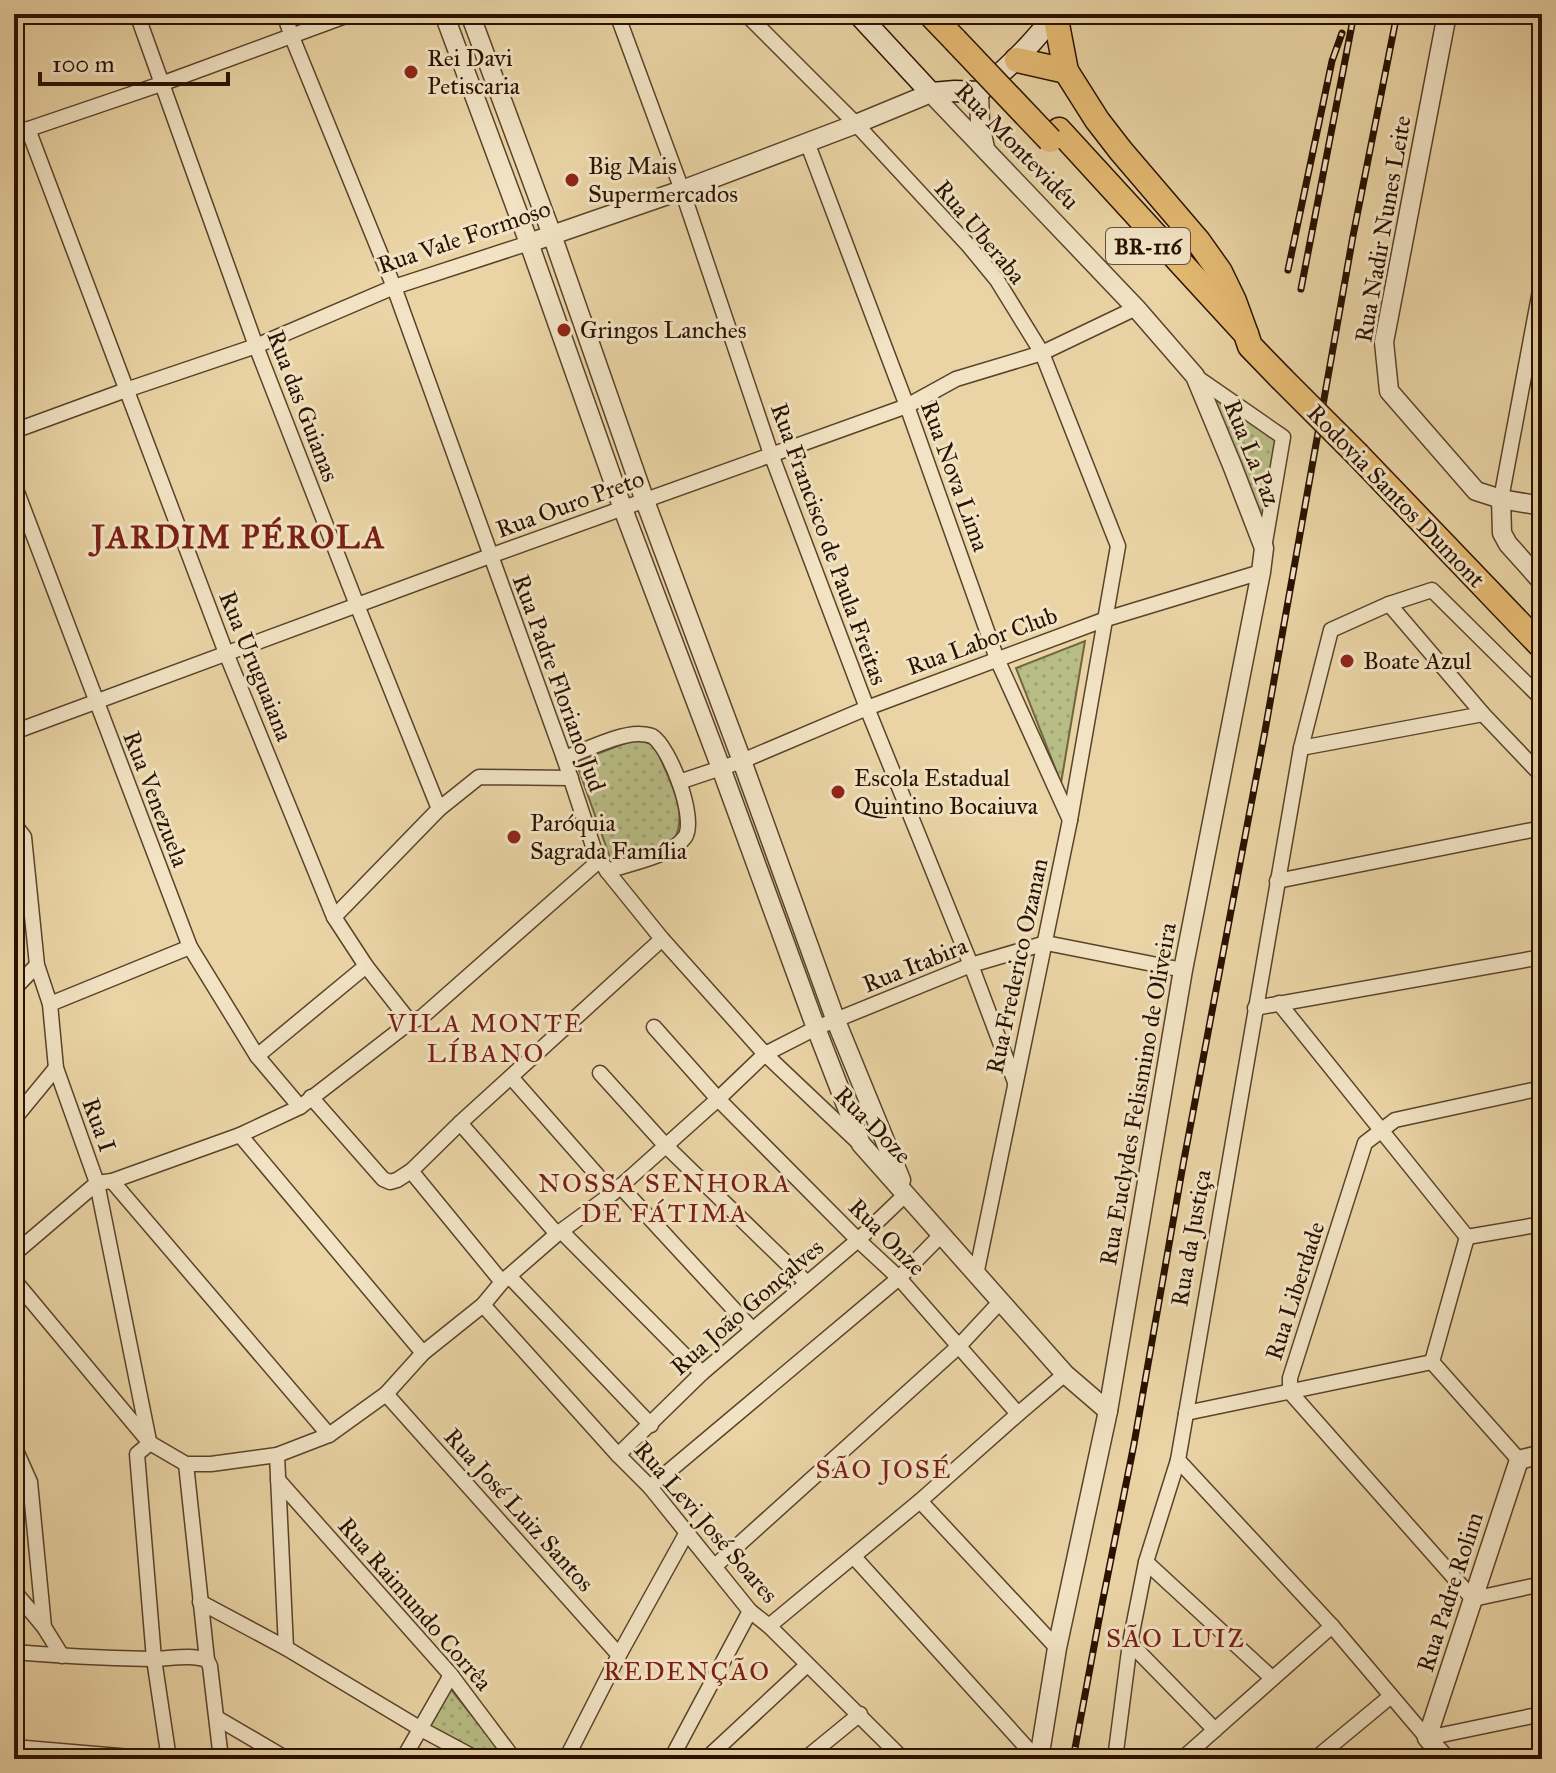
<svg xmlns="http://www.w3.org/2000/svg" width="1556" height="1773" viewBox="0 0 1556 1773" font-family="'IM FELL Great Primer',serif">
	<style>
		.grass { fill: url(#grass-dots); stroke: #716642; stroke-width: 2 }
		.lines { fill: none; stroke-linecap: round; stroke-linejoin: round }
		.minor-casing { stroke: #5a4229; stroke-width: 17 }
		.tertiary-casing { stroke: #5a4229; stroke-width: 21 }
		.secondary-casing { stroke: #2a1100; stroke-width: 23 }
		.trunk-casing { stroke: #2a1100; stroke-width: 27 }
		.minor { stroke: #f1e3c4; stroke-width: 14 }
		.tertiary { stroke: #f1e3c4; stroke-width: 18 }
		.secondary { stroke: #f1e3c4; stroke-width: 20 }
		.trunk { stroke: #e5ba72; stroke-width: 24 }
		.rail-casing { stroke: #2a1100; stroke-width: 7 }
		.rail { stroke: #f1e3c4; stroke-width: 4; stroke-dasharray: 12; stroke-linecap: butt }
		.trunk-bridge-casing { stroke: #2a1100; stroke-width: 27; stroke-linecap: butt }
		.trunk-bridge { stroke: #e5ba72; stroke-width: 24 }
		.poi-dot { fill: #8f2418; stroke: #f1e3c4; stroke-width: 3 }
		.labels { text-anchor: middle; stroke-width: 6; stroke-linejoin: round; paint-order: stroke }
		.shield { fill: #f1e3c4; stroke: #66503b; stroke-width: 2 }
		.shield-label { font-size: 22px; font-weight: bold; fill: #2a1100 }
		.poi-label { font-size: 24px; fill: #2a1100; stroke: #f1e3c4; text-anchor: start }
		.street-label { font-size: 24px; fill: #2a1100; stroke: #f1e3c4 }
		.neighbourhood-label { font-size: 26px; letter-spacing: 2px; fill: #7a1f14; stroke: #f1e3c4 }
		.district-label { font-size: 32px; font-weight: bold; letter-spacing: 2px; fill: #7a1f14; stroke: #f1e3c4 }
	</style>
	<defs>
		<pattern id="grass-dots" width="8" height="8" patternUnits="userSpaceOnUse" patternTransform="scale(2)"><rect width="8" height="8" fill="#b8bc85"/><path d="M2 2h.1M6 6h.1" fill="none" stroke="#9ea171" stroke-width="1.8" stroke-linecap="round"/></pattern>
	</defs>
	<rect width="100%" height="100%" fill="#ead4a5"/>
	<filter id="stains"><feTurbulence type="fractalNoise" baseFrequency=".0025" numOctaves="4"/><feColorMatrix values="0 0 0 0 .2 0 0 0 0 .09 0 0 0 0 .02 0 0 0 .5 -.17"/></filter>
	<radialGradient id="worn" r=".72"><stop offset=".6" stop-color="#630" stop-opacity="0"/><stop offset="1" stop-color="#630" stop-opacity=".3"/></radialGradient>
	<g class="grass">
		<polygon points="1204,388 1277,437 1262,531"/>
		<polygon points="1085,641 1061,783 1016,668"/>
		<path d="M636 739 651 744 656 748C667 777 691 812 673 842L612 863 576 762Z"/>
		<polygon points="449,1687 507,1759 494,1759 425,1726"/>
	</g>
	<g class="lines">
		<g class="minor-casing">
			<g id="minor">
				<polyline points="137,14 256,346 357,605 439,809"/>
				<polyline points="284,14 292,37 394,287 564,758 594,849 607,871 662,939 765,1054 859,1143"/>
				<polyline points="617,14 682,190 771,454 867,708 971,965 1015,1082"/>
				<polyline points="746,14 856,124 969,246 997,280 1042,353 1118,546 1070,820 976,1275"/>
				<polyline points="28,129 226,653 334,917 366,966 410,1022"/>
				<polyline points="14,134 161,84 351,14"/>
				<polyline points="807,142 907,406 997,659 1070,820"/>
				<polyline points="1195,376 1283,437 1264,548"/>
				<polyline points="14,431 126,390 256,346 394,287 529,243"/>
				<polyline points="14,484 190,947 257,1056 300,1107"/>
				<polyline points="1501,499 1542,280"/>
				<polyline points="1389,604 1483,714 1542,776"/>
				<polyline points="1542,699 1432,590 1389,604 1331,630 1301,748 1178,1460 1332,1626 1427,1738 1542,1714"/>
				<polyline points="14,732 490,556 907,406 956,379 1042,353 1136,308"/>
				<polyline points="1301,748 1483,714"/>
				<path d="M564 758C584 751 619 733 640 734 642 734 650 735 652 736 670 747 697 819 685 837 672 856 628 864 607 871"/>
				<polyline points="679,782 742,761 867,708 1106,619 1261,572"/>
				<polyline points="14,824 24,837 37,965 50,1004 56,1068 97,1183 149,1441"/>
				<polyline points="1277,881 1542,828"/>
				<polyline points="334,917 439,809 479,777 571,778"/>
				<polyline points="14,989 37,965"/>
				<polyline points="1279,1003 1467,1237"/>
				<polyline points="50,1004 190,947"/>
				<polyline points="1255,1008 1542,957"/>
				<polyline points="654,1027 718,1099 858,1240 899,1278 1018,1414"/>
				<polyline points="257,1056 366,966"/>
				<polyline points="600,1073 665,1145 807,1283"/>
				<polyline points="511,1077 613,1193"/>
				<polyline points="1542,1088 1395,1120 1365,1143 1290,1378 1290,1392 1473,1599 1542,1584"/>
				<polyline points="311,1097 383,1179 390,1182 397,1180 411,1171 460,1123 662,939"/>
				<polyline points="14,1119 56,1068"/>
				<polyline points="460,1123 557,1234"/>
				<polyline points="240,1135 423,1353"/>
				<polyline points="411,1171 502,1282"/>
				<polyline points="112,1181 329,1435"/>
				<polyline points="620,1186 752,1329"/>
				<polyline points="562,1232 702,1373"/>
				<polyline points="14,1254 97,1183 112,1181 240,1135 300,1107 410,1022 422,1017 600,860"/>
				<polyline points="509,1276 651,1425"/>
				<polyline points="14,1280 150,1443 186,1464 211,1464 277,1455 329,1435 386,1394 423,1353 483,1305 502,1282 557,1234 613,1193 718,1099 765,1054 816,1028 971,965 1046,943 1183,970"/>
				<polyline points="483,1305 618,1455 650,1487 750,1611 769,1626 903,1759"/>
				<polyline points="386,1394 619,1655"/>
				<polyline points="1186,1413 1432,1362"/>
				<polyline points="150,1443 137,1454 154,1659 169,1759"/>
				<polyline points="14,1446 30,1482 44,1627"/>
				<polyline points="277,1455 286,1648"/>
				<polyline points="618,1455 702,1373 858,1240 906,1194"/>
				<polyline points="1519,1460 1432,1362 1467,1237 1542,1224"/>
				<polyline points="186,1464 207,1660 210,1666 221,1759"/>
				<polyline points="278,1480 451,1675 514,1759"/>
				<polyline points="650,1487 899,1278 941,1235"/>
				<polyline points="920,1501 1057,1648"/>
				<polyline points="854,1557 1037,1759"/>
				<polyline points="1146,1562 1272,1678"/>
				<polyline points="715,1566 959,1346 1000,1302"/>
				<polyline points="14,1591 44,1627 62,1656"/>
				<polyline points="200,1602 286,1648 421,1729 477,1759"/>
				<polyline points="769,1626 920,1501 1018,1414 1065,1374"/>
				<polyline points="1130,1643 1215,1730"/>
				<path d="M14 1652C60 1656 105 1658 151 1659 169 1659 190 1654 207 1660"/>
				<polyline points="217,1718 287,1759"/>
				<polyline points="14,1747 154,1759"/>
				<polyline points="403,1759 451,1675"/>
				<polyline points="566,1759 619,1655 686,1534"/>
				<polyline points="671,1759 750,1611"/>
				<polyline points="706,1759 807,1665"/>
				<polyline points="805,1759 860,1714"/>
				<polyline points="1115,1759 1130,1643 1146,1562 1178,1460"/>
				<polyline points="1182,1759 1332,1626"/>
				<polyline points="1315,1759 1391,1696"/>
			</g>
		</g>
		<g class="tertiary-casing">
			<g id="tertiary">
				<polyline points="444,14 529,243 623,509 721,768 816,1028 861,1144 1065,1374 1108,1411"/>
				<polyline points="470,14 552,235 645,501 742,761 836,1021 901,1180"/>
				<polyline points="1447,14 1384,342 1389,391 1476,491 1501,499 1542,506"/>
				<polyline points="979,92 980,124 985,148"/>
				<polyline points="529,243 682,190 856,124 931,93 1136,308 1195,376 1232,465 1264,548 1261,572 1183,970 1108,1411 1057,1648 1039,1759"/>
				<polyline points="1501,499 1502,533 1508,544 1542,582"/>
				<polyline points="1446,1759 1427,1738 1519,1460 1542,1454"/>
			</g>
		</g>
		<g class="secondary-casing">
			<path id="secondary" d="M858 14 931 93 955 91 979 92C1008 68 1033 44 1055 14"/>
		</g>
		<g class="trunk-casing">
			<g id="trunk">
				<polyline points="930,14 955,40"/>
				<polyline points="1055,14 1066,71 1097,120 1121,151 1198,241 1220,272 1234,301 1246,334"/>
				<polyline points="1017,60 1066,71"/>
				<polyline points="1059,130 1246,334 1250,346 1281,378"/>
				<polyline points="1358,455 1542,647"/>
			</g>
		</g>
		<use href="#minor" class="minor"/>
		<use href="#tertiary" class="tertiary"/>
		<use href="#secondary" class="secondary"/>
		<use href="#trunk" class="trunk"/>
		<g class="rail-casing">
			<g id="rail">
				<polyline points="1288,270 1332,61 1342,33"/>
				<polyline points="1301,289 1354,14"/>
				<polyline points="1073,1759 1101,1609 1134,1444 1183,1165 1265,731 1353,236 1397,14"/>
			</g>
		</g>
		<use href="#rail" class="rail"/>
		<g class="trunk-bridge-casing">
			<g id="trunk-bridge">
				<polyline points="955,40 1050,140"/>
				<polyline points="1281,378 1358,455"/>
			</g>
		</g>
		<use href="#trunk-bridge" class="trunk-bridge"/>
	</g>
	<g class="poi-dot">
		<circle cx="411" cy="72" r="8"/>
		<circle cx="572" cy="180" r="8"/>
		<circle cx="564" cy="330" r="8"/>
		<circle cx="1347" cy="661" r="8"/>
		<circle cx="838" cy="792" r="8"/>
		<circle cx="514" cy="837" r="8"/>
	</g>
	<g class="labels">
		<rect class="shield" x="1106" y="228" width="84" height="36" rx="6"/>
		<g class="shield-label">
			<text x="1148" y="254">BR-116</text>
		</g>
		<g class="poi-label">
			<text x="427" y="66">Rei Davi<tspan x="427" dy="28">Petiscaria</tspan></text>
			<text x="588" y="174">Big Mais<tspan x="588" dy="28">Supermercados</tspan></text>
			<text x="580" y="338">Gringos Lanches</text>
			<text x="1363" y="669">Boate Azul</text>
			<text x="854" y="786">Escola Estadual<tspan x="854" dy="28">Quintino Bocaiuva</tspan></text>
			<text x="530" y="831">Paróquia<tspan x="530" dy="28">Sagrada Família</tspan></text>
		</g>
		<g class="street-label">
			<text transform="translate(1017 146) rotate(46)" y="8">Rua Montevidéu</text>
			<text transform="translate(1383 229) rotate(-80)" y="8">Rua Nadir Nunes Leite</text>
			<text transform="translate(980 232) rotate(50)" y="8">Rua Uberaba</text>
			<text transform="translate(464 237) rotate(-19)" y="8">Rua Vale Formoso</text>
			<text transform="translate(303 406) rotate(69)" y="8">Rua das Guianas</text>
			<text transform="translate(1252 453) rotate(68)" y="8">Rua La Paz</text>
			<text transform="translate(955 476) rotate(70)" y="8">Rua Nova Lima</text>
			<text transform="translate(1396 496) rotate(46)" y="8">Rodovia Santos Dumont</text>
			<text transform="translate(570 504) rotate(-20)" y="8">Rua Ouro Preto</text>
			<text transform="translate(829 544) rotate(70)" y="8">Rua Francisco de Paula Freitas</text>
			<text transform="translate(982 641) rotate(-20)" y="8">Rua Labor Club</text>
			<text transform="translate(256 666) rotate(68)" y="8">Rua Uruguaiana</text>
			<text transform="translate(559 683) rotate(70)" y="8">Rua Padre Floriano Jud</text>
			<text transform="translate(156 799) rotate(69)" y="8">Rua Venezuela</text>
			<text transform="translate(915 965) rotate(-22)" y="8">Rua Itabira</text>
			<text transform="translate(1017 966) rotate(-78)" y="8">Rua Frederico Ozanan</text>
			<text transform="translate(1138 1094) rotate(-80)" y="8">Rua Euclydes Felismino de Oliveira</text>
			<text transform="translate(99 1125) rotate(70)" y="8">Rua I</text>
			<text transform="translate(873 1125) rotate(45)" y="8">Rua Doze</text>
			<text transform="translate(887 1237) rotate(45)" y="8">Rua Onze</text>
			<text transform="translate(1191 1238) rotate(-80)" y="8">Rua da Justiça</text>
			<text transform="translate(1295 1291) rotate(-72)" y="8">Rua Liberdade</text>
			<text transform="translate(747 1307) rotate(-41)" y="8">Rua João Gonçalves</text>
			<text transform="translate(519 1510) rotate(48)" y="8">Rua José Luiz Santos</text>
			<text transform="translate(706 1522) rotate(49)" y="8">Rua Levi José Soares</text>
			<text transform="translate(1450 1592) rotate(-72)" y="8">Rua Padre Rolim</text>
			<text transform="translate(415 1604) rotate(49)" y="8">Rua Raimundo Corrêa</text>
		</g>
		<g class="neighbourhood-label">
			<text x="486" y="1032">VILA MONTE<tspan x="486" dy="30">LÍBANO</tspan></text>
			<text x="665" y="1192">NOSSA SENHORA<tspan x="665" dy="30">DE FÁTIMA</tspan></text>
			<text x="884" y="1478">SÃO JOSÉ</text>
			<text x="1176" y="1647">SÃO LUIZ</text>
			<text x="687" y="1680">REDENÇÃO</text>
		</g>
		<g class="district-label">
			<text x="239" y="548">JARDIM PÉROLA</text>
		</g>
	</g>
	<rect width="1556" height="1773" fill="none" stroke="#ead4a5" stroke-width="48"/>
	<rect x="16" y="16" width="1524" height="1741" fill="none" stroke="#2a1100" stroke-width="4"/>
	<rect x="24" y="24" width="1508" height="1725" fill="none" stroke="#2a1100" stroke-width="2"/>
	<path d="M40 72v12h188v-12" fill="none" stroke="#2a1100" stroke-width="4"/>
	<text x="52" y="72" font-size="24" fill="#2a1100" stroke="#f1e3c4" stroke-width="6" paint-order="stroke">100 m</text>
	<rect width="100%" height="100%" filter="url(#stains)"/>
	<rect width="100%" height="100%" fill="url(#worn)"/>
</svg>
